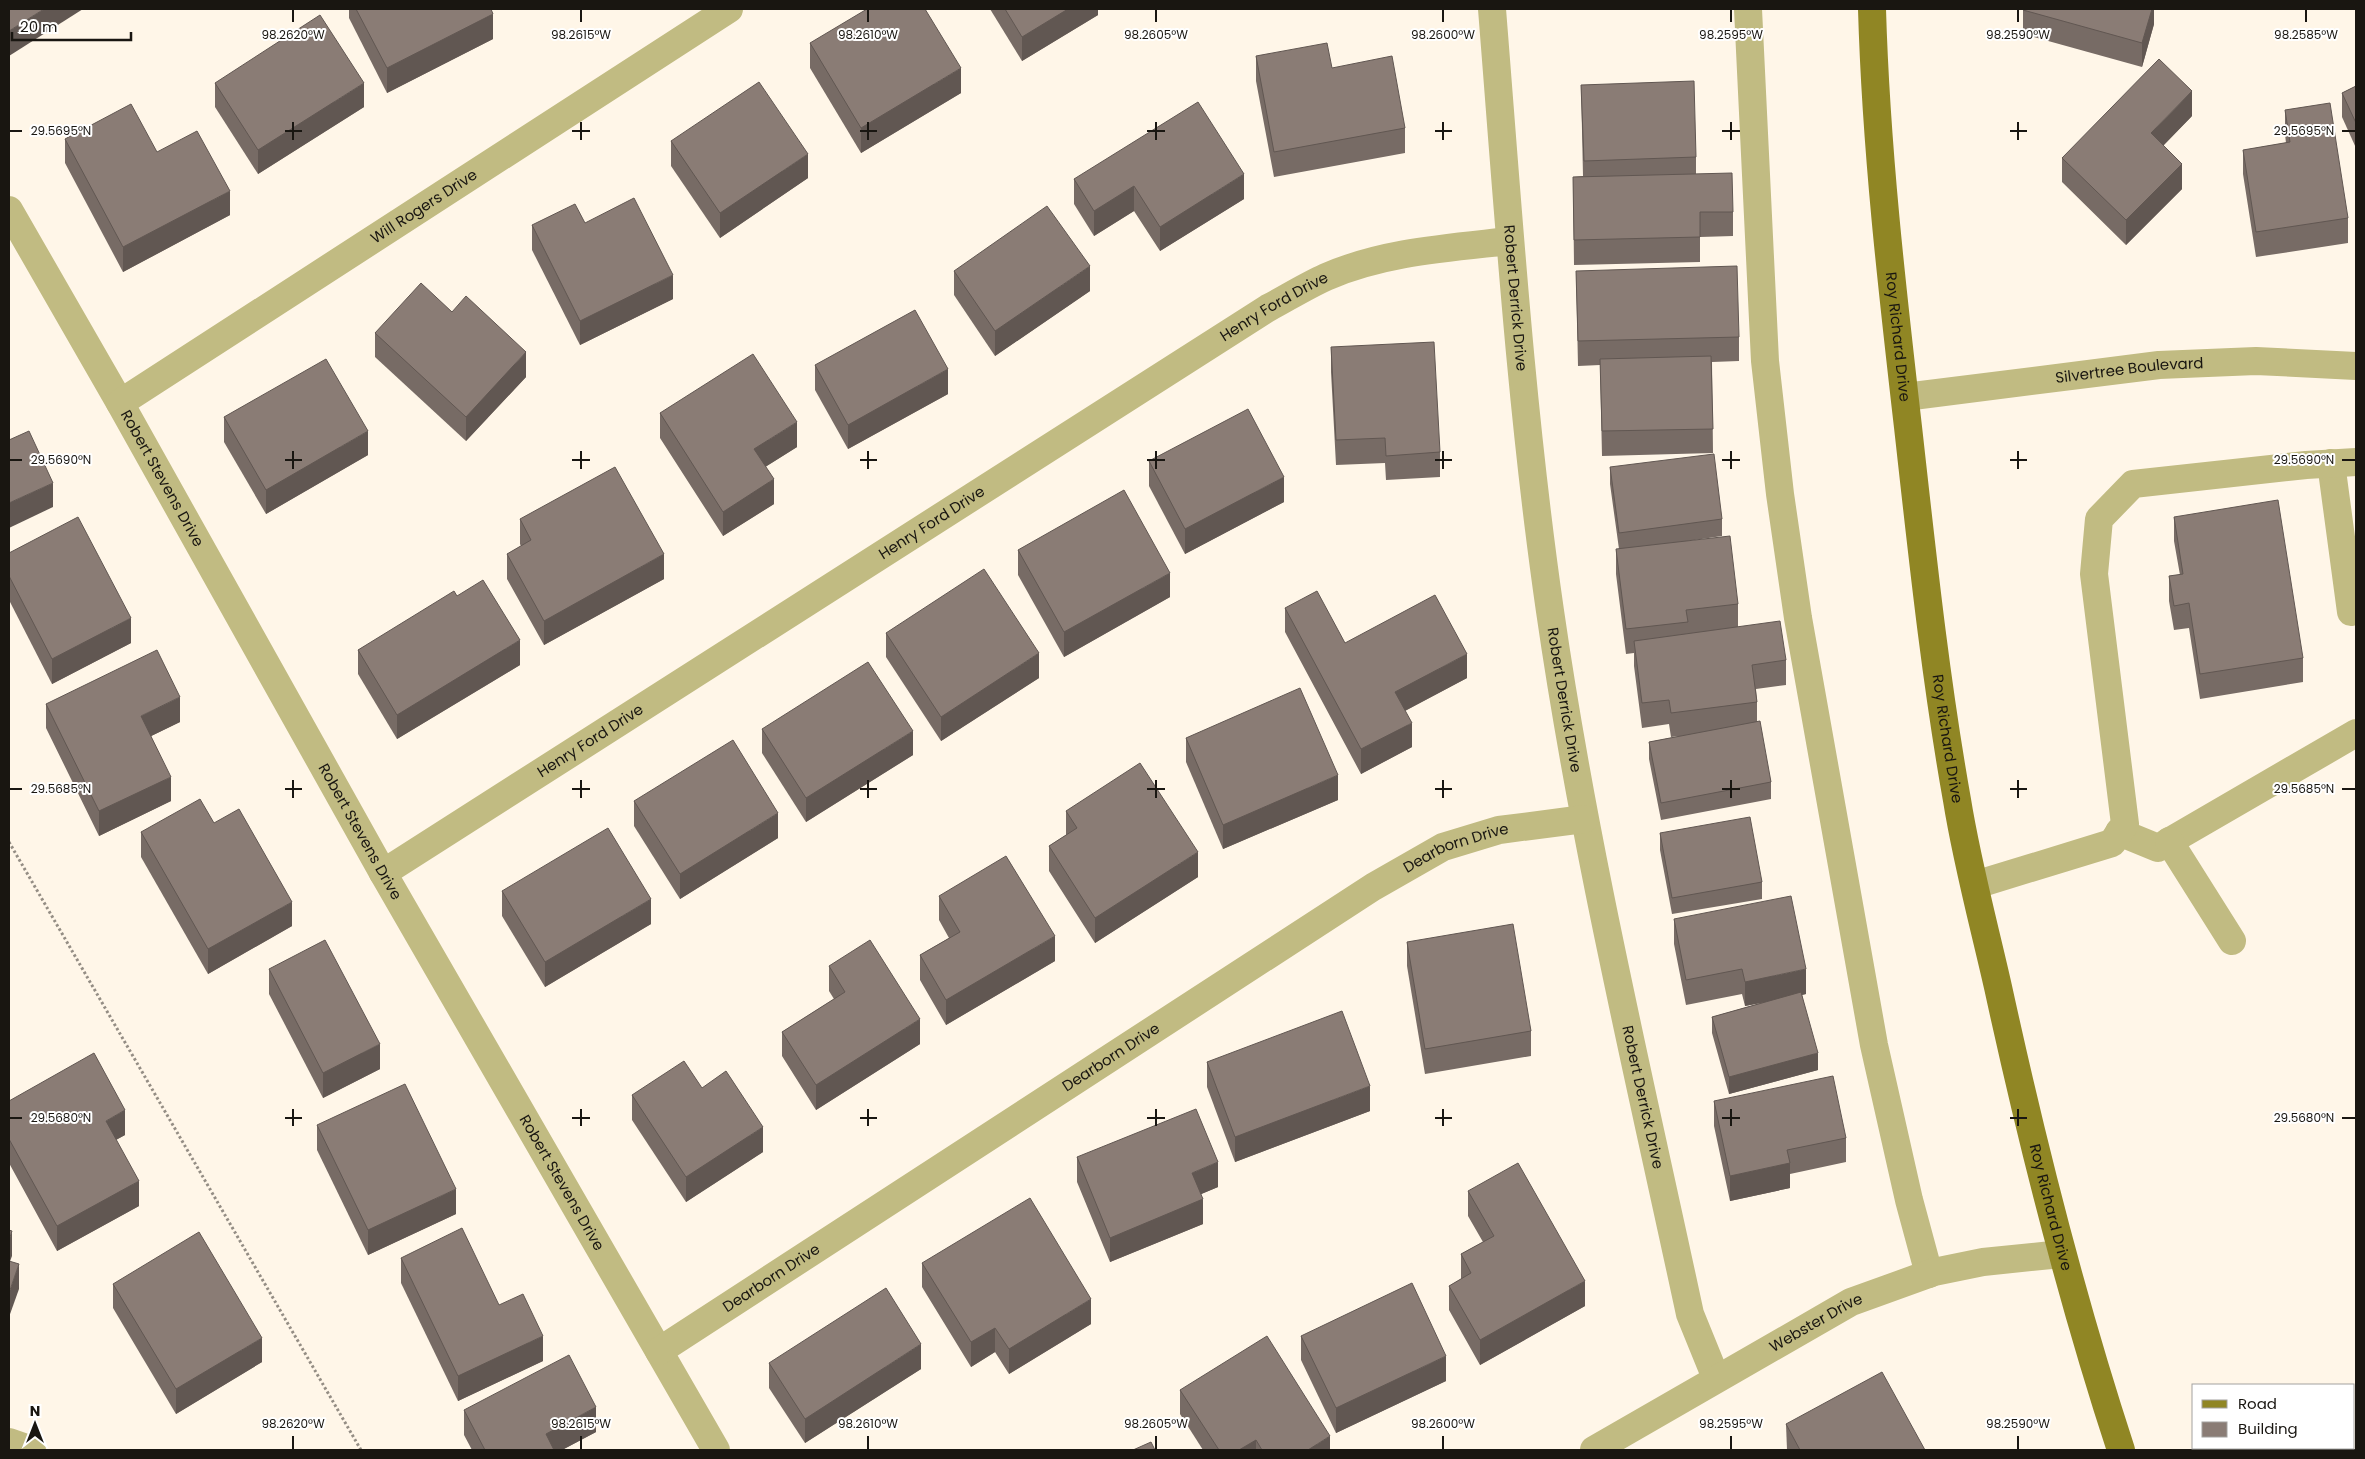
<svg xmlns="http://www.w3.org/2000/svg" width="2365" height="1459" viewBox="0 0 2365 1459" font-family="Poppins,sans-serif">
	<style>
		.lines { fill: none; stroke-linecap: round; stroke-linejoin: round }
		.path { stroke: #948d84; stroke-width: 3; stroke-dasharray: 2.5 2.5; stroke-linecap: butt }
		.minor { stroke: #c1bb82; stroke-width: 28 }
		.major { stroke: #908624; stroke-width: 28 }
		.wall { fill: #776b65 }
		.shaded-wall { fill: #615752 }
		.building { fill: #8a7c75; stroke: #615752 }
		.ticks { fill: none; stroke: #191611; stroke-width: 2 }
		.labels { text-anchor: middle; stroke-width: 4; stroke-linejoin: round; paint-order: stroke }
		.street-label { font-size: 15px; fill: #191611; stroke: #fff }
		.ticks-label { font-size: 12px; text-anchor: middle; fill: #191611; stroke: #fff; stroke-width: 4; stroke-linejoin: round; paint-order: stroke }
	</style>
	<rect width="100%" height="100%" fill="#fff6e8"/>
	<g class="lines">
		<polyline class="path" points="9,842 361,1450"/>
		<g class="minor">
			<path id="s1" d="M1492 9C1508 209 1521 411 1550 611 1584 847 1640 1081 1690 1314L1716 1378"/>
			<polyline points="1748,9 1765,361 1780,494 1798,618 1874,1045 1909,1200 1929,1274"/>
			<path id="s2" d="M9 210 120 403 383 873 716 1450"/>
			<path id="s3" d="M1905 397 2159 365 2256 361 2356 366"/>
			<path id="s4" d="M120 403 729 9"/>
			<polyline points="2331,463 2351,612"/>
			<polyline points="2119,832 2158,848 2356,733"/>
			<polyline points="2169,841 2232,941"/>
			<path id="s5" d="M383 873 1268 308C1287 298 1306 286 1326 277 1383 252 1448 248 1510 241"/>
			<polyline points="1975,885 2112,843 2125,824 2094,574 2099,519 2133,484 2306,465 2356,462"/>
			<path id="s6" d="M659 1351 1373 887 1443 847 1499 830 1584 819"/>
			<polyline points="9,1442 32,1450"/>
			<path id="s7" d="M1594 1450 1851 1302 1934 1272 1983 1262 2061 1254"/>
		</g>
		<path class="major" id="s8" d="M1872 9C1876 149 1892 288 1908 427 1922 552 1935 677 1957 800 1967 863 1984 925 1998 987 2032 1143 2071 1298 2121 1450"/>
	</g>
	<g class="wall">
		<polygon points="349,9 491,9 493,39 387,93 349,18"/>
		<polygon points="990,9 1098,9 1098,15 1022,61"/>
		<polygon points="2023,9 2154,9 2154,24 2142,67 2023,34"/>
		<polygon points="810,43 961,93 861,153 810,68"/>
		<polygon points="1256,56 1405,128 1405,153 1274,177 1256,81"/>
		<polygon points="215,83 364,107 258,174 215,107"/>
		<polygon points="1581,85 1696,157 1696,174 1733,212 1733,236 1700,237 1700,262 1574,265 1573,177 1583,176"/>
		<polygon points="2356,86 2356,148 2342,117 2342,93"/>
		<polygon points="2285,110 2348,218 2348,243 2256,257 2243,174 2243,150 2286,143 2285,134"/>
		<polygon points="2192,116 2163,146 2182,189 2126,245 2062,182 2062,158"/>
		<polygon points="65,139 157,152 230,215 123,272 65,163"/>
		<polygon points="671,141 808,178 720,238 671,166"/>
		<polygon points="1074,179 1244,199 1160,251 1134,211 1094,236 1074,204"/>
		<polygon points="585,223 673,299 580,345 532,250 532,225"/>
		<polygon points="954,271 1090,291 995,356 954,295"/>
		<polygon points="1576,271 1739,337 1739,361 1712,362 1713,453 1602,456 1600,365 1578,366"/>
		<polygon points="452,312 526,377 466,441 375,357 375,333"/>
		<polygon points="1331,347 1440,452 1440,477 1386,480 1385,463 1336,465 1331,372"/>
		<polygon points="815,365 948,394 848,449 815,390"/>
		<polygon points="660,413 797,447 765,467 774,504 723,536 660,438"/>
		<polygon points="224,417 368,455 266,514 224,442"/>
		<polygon points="1149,461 1284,502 1185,554 1149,486"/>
		<polygon points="1610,467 1722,519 1722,536 1688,541 1738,604 1738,627 1786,660 1786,685 1756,689 1757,702 1757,722 1771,782 1771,799 1661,820 1649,759 1649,742 1680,736 1671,737 1669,724 1642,728 1634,666 1634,653 1626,654 1616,574 1616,549 1619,549 1610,484"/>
		<polygon points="2174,517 2303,658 2303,682 2200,699 2189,628 2174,630 2169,601 2169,576 2180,575 2174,541"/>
		<polygon points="520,519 664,579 544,645 507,579 507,554 521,546 520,544"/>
		<polygon points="1018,550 1170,597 1064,657 1018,575"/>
		<polygon points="9,553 131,643 52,684 9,600"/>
		<polygon points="457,596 520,665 397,739 358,674 358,650"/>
		<polygon points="1285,608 1345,643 1467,678 1405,711 1412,747 1361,774 1285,632"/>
		<polygon points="886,633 1039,678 941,741 886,657"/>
		<polygon points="46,704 180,722 151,736 171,801 99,836 46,728"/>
		<polygon points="762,729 913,755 806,822 762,753"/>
		<polygon points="1186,738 1338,800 1223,849 1186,762"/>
		<polygon points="634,801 778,838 680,899 634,826"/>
		<polygon points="1066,811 1198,877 1095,943 1049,871 1049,846 1066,835"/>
		<polygon points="214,823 292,926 208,974 141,857 141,832"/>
		<polygon points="1660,833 1762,882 1762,899 1672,914 1660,850"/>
		<polygon points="502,891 651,924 545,987 502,916"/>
		<polygon points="939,896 1055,961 946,1025 920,980 920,955 949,938 939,920"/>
		<polygon points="1674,919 1806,994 1802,995 1818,1070 1729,1094 1712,1033 1712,1017 1761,1003 1745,1006 1742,994 1686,1005 1674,944"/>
		<polygon points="1407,942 1531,1031 1531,1056 1425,1074 1407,966"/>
		<polygon points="829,966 920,1044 816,1110 782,1056 782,1032 834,999 829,991"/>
		<polygon points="269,969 380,1069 323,1098 269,994"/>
		<polygon points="1207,1062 1370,1111 1235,1162 1207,1087"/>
		<polygon points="702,1088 763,1152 686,1202 632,1120 632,1095"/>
		<polygon points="9,1101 125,1135 116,1140 139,1206 57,1251 9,1163"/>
		<polygon points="1714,1101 1846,1138 1846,1162 1790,1174 1790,1188 1730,1201 1714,1126"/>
		<polygon points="317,1125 456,1214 368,1255 317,1150"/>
		<polygon points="1077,1157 1218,1187 1201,1194 1203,1224 1110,1262 1077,1182"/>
		<polygon points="1468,1191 1585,1306 1480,1365 1449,1310 1449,1286 1461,1279 1461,1254 1483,1242 1468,1216"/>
		<polygon points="401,1258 499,1305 543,1361 458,1401 401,1283"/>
		<polygon points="922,1263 1091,1324 1009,1374 995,1352 971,1367 922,1287"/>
		<polygon points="113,1284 262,1362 176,1414 113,1308"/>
		<polygon points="1301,1336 1446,1381 1336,1433 1301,1360"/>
		<polygon points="769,1363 921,1369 805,1443 769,1388"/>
		<polygon points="1180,1390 1330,1450 1203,1450 1180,1414"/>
		<polygon points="464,1410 596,1432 562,1450 472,1450 464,1435"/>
		<polygon points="1786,1424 1925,1450 1787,1450"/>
	</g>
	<g class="shaded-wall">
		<polygon points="44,9 83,9 9,56 9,31"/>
		<polygon points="1068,9 1098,9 1098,15 1022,61 1022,37"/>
		<polygon points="2152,9 2154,9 2154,24 2142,67 2142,43"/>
		<polygon points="493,14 493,39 387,93 387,68"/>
		<polygon points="961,68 961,93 861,153 861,128"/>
		<polygon points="364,83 364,107 258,174 258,150"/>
		<polygon points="2192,91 2192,116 2151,158 2151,133"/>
		<polygon points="808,154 808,178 720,238 720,213"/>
		<polygon points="2182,164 2182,189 2126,245 2126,220"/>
		<polygon points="1244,174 1244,199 1160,251 1160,227"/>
		<polygon points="1134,186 1134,211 1094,236 1094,211"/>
		<polygon points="230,191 230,215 123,272 123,247"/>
		<polygon points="1090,266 1090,291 995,356 995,331"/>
		<polygon points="673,275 673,299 580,345 580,321"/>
		<polygon points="526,352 526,377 466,441 466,417"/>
		<polygon points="948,369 948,394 848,449 848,425"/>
		<polygon points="797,422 797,447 754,474 754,449"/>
		<polygon points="368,431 368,455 266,514 266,490"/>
		<polygon points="1284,477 1284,502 1185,554 1185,529"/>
		<polygon points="774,479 774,504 723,536 723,512"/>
		<polygon points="53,483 53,507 9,528 9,503"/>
		<polygon points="664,554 664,579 544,645 544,621"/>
		<polygon points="1170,573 1170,597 1064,657 1064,632"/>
		<polygon points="131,618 131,643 52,684 52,659"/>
		<polygon points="520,640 520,665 397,739 397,715"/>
		<polygon points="1039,653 1039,678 941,741 941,717"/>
		<polygon points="1467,654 1467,678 1395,716 1395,692"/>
		<polygon points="180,697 180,722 141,741 141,716"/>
		<polygon points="1412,723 1412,747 1361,774 1361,749"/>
		<polygon points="913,731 913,755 806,822 806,798"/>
		<polygon points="1338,775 1338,800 1223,849 1223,825"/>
		<polygon points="171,777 171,801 99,836 99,811"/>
		<polygon points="778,813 778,838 680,899 680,874"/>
		<polygon points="1198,852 1198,877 1095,943 1095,918"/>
		<polygon points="651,899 651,924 545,987 545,962"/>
		<polygon points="292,902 292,926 208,974 208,949"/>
		<polygon points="1055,936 1055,961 946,1025 946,1000"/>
		<polygon points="1806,969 1806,994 1745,1006 1745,982"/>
		<polygon points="920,1019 920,1044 816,1110 816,1085"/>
		<polygon points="380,1044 380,1069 323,1098 323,1073"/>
		<polygon points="1818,1053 1818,1070 1729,1094 1729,1077"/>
		<polygon points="1370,1086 1370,1111 1235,1162 1235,1137"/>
		<polygon points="125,1110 125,1135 106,1145 106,1121"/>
		<polygon points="763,1127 763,1152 686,1202 686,1177"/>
		<polygon points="1218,1162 1218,1187 1192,1198 1192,1173"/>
		<polygon points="1790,1163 1790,1188 1730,1201 1730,1176"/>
		<polygon points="139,1181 139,1206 57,1251 57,1226"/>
		<polygon points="456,1189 456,1214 368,1255 368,1230"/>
		<polygon points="1203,1199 1203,1224 1110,1262 1110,1238"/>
		<polygon points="12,1231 12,1256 9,1264 9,1240"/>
		<polygon points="19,1264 19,1289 9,1317 9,1293"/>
		<polygon points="1585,1281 1585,1306 1480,1365 1480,1340"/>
		<polygon points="1091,1299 1091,1324 1009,1374 1009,1349"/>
		<polygon points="995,1328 995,1352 971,1367 971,1342"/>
		<polygon points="543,1336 543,1361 458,1401 458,1376"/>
		<polygon points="262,1338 262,1362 176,1414 176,1389"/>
		<polygon points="921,1344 921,1369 805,1443 805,1419"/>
		<polygon points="1446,1356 1446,1381 1336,1433 1336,1408"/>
		<polygon points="596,1407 596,1432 562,1450 546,1450 546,1434"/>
		<polygon points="1330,1436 1330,1450 1308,1450"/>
		<polygon points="1256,1440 1256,1450 1239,1450"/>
	</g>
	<g class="building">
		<polygon points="9,9 44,9 9,31"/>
		<polygon points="356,9 491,9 493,14 387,68"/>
		<polygon points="867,9 925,9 961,68 861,128 810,43"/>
		<polygon points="1005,9 1068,9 1022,37"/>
		<polygon points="2023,9 2152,9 2142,43 2023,10"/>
		<polygon points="320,15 364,83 258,150 215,83"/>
		<polygon points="1327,43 1332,68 1392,56 1405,128 1274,152 1256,56"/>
		<polygon points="2159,59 2192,91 2151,133 2182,164 2126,220 2062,158"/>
		<polygon points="1694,81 1696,157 1584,161 1581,85"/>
		<polygon points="759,82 808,154 720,213 671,141"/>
		<polygon points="2356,86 2356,123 2342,93"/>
		<polygon points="1198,102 1244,174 1160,227 1134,186 1094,211 1074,179"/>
		<polygon points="2330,103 2348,218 2256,232 2243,150 2290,142 2285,110"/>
		<polygon points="131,104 157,152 197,131 230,191 123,247 65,139"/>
		<polygon points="1732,173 1733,212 1700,212 1700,237 1574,240 1573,177"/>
		<polygon points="634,198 673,275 580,321 532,225 575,204 585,223"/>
		<polygon points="1047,206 1090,266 995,331 954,271"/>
		<polygon points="1737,266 1739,337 1578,341 1576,271"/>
		<polygon points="421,283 452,312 466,296 526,352 466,417 375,333"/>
		<polygon points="915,310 948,369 848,425 815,365"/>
		<polygon points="1434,342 1440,452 1386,456 1385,438 1336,440 1331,347"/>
		<polygon points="753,354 797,422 754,449 774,479 723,512 660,413"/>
		<polygon points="1711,356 1713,429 1602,431 1600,359"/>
		<polygon points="326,359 368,431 266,490 224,417"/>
		<polygon points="1248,409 1284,477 1185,529 1149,461"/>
		<polygon points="29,431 53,483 9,503 9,440"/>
		<polygon points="1714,454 1722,519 1619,533 1610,467"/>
		<polygon points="615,467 664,554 544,621 507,554 531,540 520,519"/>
		<polygon points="1124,490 1170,573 1064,632 1018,550"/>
		<polygon points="2278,500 2303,658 2200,674 2189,603 2174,606 2169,576 2183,574 2174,517"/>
		<polygon points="78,517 131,618 52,659 9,576 9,553"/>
		<polygon points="1730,536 1738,604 1686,610 1688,622 1626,629 1616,549"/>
		<polygon points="984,569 1039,653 941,717 886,633"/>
		<polygon points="483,580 520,640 397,715 358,650 454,591 457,596"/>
		<polygon points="1317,591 1345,643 1435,595 1467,654 1395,692 1412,723 1361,749 1285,608"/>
		<polygon points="1780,621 1786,660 1752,665 1757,702 1671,713 1669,700 1642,703 1634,641"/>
		<polygon points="157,650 180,697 141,716 171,777 99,811 46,704"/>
		<polygon points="868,662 913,731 806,798 762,729"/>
		<polygon points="1300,688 1338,775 1223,825 1186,738"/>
		<polygon points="1760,721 1771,782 1661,803 1649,742"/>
		<polygon points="733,740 778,813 680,874 634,801"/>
		<polygon points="1140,763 1198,852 1095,918 1049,846 1077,828 1066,811"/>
		<polygon points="200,799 214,823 239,809 292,902 208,949 141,832"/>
		<polygon points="1750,817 1762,882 1672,898 1660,833"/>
		<polygon points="608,828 651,899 545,962 502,891"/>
		<polygon points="1006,856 1055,936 946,1000 920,955 960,932 939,896"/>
		<polygon points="1791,896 1806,969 1745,982 1742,969 1686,980 1674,919"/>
		<polygon points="1513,924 1531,1031 1425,1049 1407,942"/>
		<polygon points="325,940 380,1044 323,1073 269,969"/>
		<polygon points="870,940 920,1019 816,1085 782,1032 845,992 829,966"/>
		<polygon points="1801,992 1818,1053 1729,1077 1712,1017"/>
		<polygon points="1342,1011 1370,1086 1235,1137 1207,1062"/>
		<polygon points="94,1053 125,1110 106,1121 139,1181 57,1226 9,1139 9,1101"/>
		<polygon points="684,1061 702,1088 726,1071 763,1127 686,1177 632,1095"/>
		<polygon points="1833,1076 1846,1138 1787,1150 1790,1163 1730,1176 1714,1101"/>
		<polygon points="405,1084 456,1189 368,1230 317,1125"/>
		<polygon points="1196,1109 1218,1162 1192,1173 1203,1199 1110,1238 1077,1157"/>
		<polygon points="1518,1163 1585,1281 1480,1340 1449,1286 1471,1273 1461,1254 1494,1236 1468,1191"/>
		<polygon points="1030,1198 1091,1299 1009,1349 995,1328 971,1342 922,1263"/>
		<polygon points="462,1228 499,1305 523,1294 543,1336 458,1376 401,1258"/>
		<polygon points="9,1230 12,1231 9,1240"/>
		<polygon points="199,1232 262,1338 176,1389 113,1284"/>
		<polygon points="9,1261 19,1264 9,1293"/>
		<polygon points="1412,1283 1446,1356 1336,1408 1301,1336"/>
		<polygon points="886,1288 921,1344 805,1419 769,1363"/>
		<polygon points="1267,1336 1330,1436 1308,1450 1262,1450 1256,1440 1239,1450 1219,1450 1180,1390"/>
		<polygon points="569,1355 596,1407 546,1434 554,1450 485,1450 464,1410"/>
		<polygon points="1882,1372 1925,1450 1800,1450 1786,1424"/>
		<polygon points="1151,1442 1155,1450 1133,1450"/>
	</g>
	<path class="ticks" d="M293 10V22M581 10V22M868 10V22M1156 10V22M1443 10V22M1731 10V22M2018 10V22M2306 10V22M293 122V140M581 122V140M868 122V140M1156 122V140M1443 122V140M1731 122V140M2018 122V140M10 131H22M285 131H302M572 131H590M860 131H877M1147 131H1165M1435 131H1452M1722 131H1740M2010 131H2027M2342 131H2355M293 451V469M581 451V469M868 451V469M1156 451V469M1443 451V469M1731 451V469M2018 451V469M10 460H22M285 460H302M572 460H590M860 460H877M1147 460H1165M1435 460H1452M1722 460H1740M2010 460H2027M2342 460H2355M293 780V798M581 780V798M868 780V798M1156 780V798M1443 780V798M1731 780V798M2018 780V798M10 789H22M285 789H302M572 789H590M860 789H877M1147 789H1165M1435 789H1452M1722 789H1740M2010 789H2027M2342 789H2355M293 1109V1126M581 1109V1126M868 1109V1126M1156 1109V1126M1443 1109V1126M1731 1109V1126M2018 1109V1126M10 1118H22M285 1118H302M572 1118H590M860 1118H877M1147 1118H1165M1435 1118H1452M1722 1118H1740M2010 1118H2027M2342 1118H2355M293 1436V1449M581 1436V1449M868 1436V1449M1156 1436V1449M1443 1436V1449M1731 1436V1449M2018 1436V1449"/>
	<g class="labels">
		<g class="street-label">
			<text dy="5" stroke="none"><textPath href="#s4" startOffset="362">Will Rogers Drive</textPath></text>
			<text dy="5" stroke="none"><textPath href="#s1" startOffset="290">Robert Derrick Drive</textPath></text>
			<text dy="5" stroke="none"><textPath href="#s5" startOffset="1056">Henry Ford Drive</textPath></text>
			<text dy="5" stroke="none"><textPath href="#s8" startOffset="329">Roy Richard Drive</textPath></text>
			<text dy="5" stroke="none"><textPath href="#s3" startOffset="226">Silvertree Boulevard</textPath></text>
			<text dy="5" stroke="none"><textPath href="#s2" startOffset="309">Robert Stevens Drive</textPath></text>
			<text dy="5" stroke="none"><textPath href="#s5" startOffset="651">Henry Ford Drive</textPath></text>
			<text dy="5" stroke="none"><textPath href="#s1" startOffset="695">Robert Derrick Drive</textPath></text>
			<text dy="5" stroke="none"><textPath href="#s8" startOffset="734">Roy Richard Drive</textPath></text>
			<text dy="5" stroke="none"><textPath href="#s5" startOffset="246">Henry Ford Drive</textPath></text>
			<text dy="5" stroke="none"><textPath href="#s2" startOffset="714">Robert Stevens Drive</textPath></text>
			<text dy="5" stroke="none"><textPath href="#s6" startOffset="944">Dearborn Drive</textPath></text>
			<text dy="5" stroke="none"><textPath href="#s6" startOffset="539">Dearborn Drive</textPath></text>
			<text dy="5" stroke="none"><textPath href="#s1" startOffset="1100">Robert Derrick Drive</textPath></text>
			<text dy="5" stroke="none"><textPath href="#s2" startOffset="1119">Robert Stevens Drive</textPath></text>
			<text dy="5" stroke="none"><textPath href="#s8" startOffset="1214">Roy Richard Drive</textPath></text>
			<text dy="5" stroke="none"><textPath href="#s6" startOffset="134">Dearborn Drive</textPath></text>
			<text dy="5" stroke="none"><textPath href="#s7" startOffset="256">Webster Drive</textPath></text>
		</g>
	</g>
	<g class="ticks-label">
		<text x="293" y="39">98.2620°W</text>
		<text x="581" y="39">98.2615°W</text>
		<text x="868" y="39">98.2610°W</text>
		<text x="1156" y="39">98.2605°W</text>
		<text x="1443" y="39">98.2600°W</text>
		<text x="1731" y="39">98.2595°W</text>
		<text x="2018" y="39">98.2590°W</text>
		<text x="2306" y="39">98.2585°W</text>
		<text x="61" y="135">29.5695°N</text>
		<text x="2304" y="135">29.5695°N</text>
		<text x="61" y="464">29.5690°N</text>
		<text x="2304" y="464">29.5690°N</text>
		<text x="61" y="793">29.5685°N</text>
		<text x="2304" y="793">29.5685°N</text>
		<text x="61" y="1122">29.5680°N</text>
		<text x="2304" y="1122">29.5680°N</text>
		<text x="293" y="1428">98.2620°W</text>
		<text x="581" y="1428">98.2615°W</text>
		<text x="868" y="1428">98.2610°W</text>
		<text x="1156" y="1428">98.2605°W</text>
		<text x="1443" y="1428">98.2600°W</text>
		<text x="1731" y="1428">98.2595°W</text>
		<text x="2018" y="1428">98.2590°W</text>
	</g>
	<rect width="2365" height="1459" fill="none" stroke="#191611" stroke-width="20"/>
	<rect x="2192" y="1384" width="162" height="65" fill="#ffffff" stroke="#a3a2a0"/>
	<rect x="2202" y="1400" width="25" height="8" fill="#908624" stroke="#a3a2a0"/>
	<text x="2238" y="1409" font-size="15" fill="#191611">Road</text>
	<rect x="2202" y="1422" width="25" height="15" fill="#8a7c75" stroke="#a3a2a0"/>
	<text x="2238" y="1434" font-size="15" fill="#191611">Building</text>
	<g transform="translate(35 1424)" stroke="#ffffff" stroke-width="4" paint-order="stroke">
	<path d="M0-4L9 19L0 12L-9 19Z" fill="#191611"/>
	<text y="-8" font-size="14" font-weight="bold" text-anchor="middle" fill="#191611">N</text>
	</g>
	<path d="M12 32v8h119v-8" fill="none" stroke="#191611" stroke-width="2.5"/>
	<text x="20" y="32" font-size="15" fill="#191611" stroke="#ffffff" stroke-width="4" paint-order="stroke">20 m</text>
</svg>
